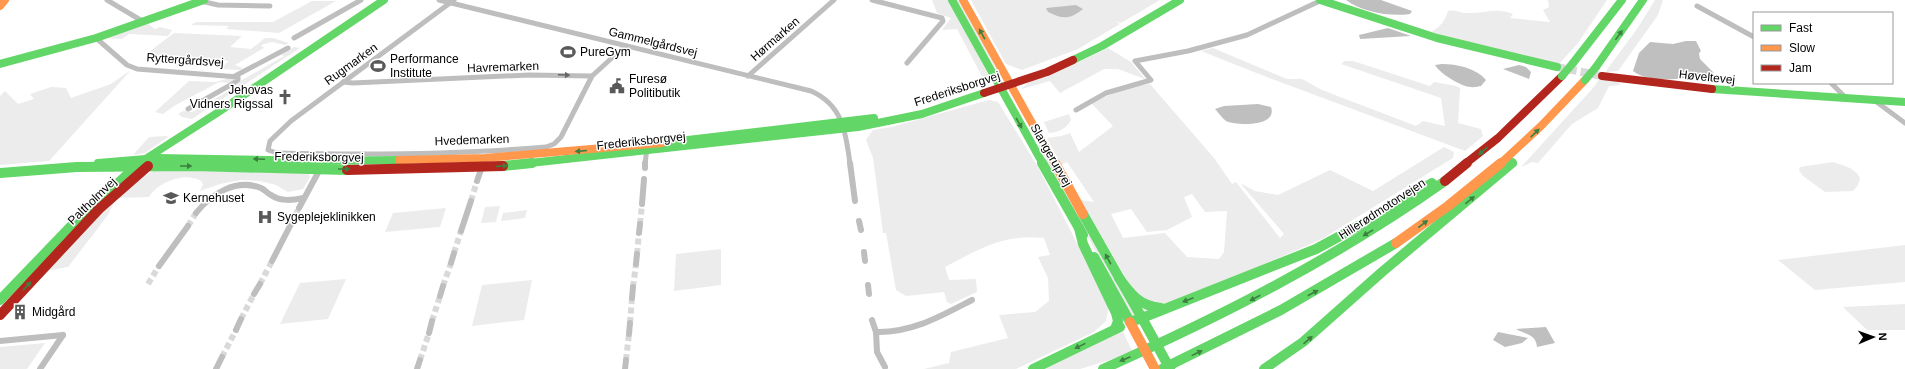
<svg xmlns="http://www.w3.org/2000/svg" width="1905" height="369" viewBox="0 0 1905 369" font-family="Helvetica,sans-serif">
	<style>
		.green { fill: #ececec; fill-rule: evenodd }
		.water { fill: #bfbfbf }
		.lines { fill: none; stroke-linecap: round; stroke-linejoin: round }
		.street-tunnel { stroke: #d9d9d9; stroke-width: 6; stroke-dasharray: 6 3.5; stroke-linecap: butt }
		.secondary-tunnel { stroke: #d9d9d9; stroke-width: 8; stroke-dasharray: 8 4; stroke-linecap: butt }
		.street-far1 { stroke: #bebebe; stroke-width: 5 }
		.street { stroke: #bebebe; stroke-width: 6 }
		.fast-far1 { stroke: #63d668; stroke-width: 8 }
		.fast { stroke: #63d668; stroke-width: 10 }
		.slow-far1 { stroke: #ff974d; stroke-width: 8 }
		.slow { stroke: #ff974d; stroke-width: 10 }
		.jam-far1 { stroke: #b3261e; stroke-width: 8 }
		.jam { stroke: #b3261e; stroke-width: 10 }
		.fast-bridge-far1 { stroke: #63d668; stroke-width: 8 }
		.fast-bridge { stroke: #63d668; stroke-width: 10 }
		.slow-bridge { stroke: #ff974d; stroke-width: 10 }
		.oneway { fill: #3b803e }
		.oneway2 { fill: #686868 }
		.labels { text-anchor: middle; stroke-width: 3; stroke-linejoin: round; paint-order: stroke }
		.street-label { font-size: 12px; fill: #000; stroke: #fff }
		.poi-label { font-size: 12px; fill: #000; stroke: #fff; text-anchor: start }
	</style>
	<rect width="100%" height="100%" fill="#fff"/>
	<g class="green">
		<polygon points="932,0 949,0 989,76 985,82 957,29 942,30 951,18 937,13"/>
		<polygon points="956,0 959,0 1001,74 999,75"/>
		<polygon points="971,0 1160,0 1121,23 1115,21 1120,24 1078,49 1022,70 1006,64"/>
		<path d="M1548 0H1607L1578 43 1559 64 1478 45 1431 32C1440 27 1445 21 1448 11 1457 9 1458 13 1466 13 1483 14 1497 7 1513 14L1510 18 1550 22 1543 10 1549 7Z"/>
		<polygon points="1655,0 1663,0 1658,15 1618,71 1607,72 1606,71 1637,29"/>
		<polygon points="312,1 336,1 279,33 226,29 229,26 191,25 196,22 273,22"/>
		<polygon points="148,24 155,29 160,27 172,30 168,36 129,34 122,39 105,38"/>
		<polygon points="174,33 242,36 230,47 251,49 265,38 273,38 289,43 285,45 272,42 261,45 264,48 235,65 243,68 240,70 220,69 229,61 146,54"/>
		<polygon points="294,47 300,48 192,119 182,117 178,114 183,111 192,112 234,88 242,80 284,56 281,55"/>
		<polygon points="1108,48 1131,62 1145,79 1118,69 1104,69 1060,93 1050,81 1021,89 1028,83 1083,60"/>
		<polygon points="1213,48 1287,79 1302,79 1322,90 1416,126 1423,121 1445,126 1441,98 1341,64 1345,61 1353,61 1430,86 1434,82 1456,86 1460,88 1458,123 1481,129 1483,136 1465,151 1264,76 1201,51"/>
		<polygon points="131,70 49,161 0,165 0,96 5,91 18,104 34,99 30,94 51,87 66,88 71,98 111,84"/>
		<polygon points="230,78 235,79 232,83 219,82 174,106 163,114 155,112 189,81 216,82"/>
		<polygon points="1600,78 1619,82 1620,85 1609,86 1598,108 1572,124 1538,163 1532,162 1521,167 1593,88"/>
		<path d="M1150 84 1214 158 1232 184 1236 182 1280 238 1284 234 1240 183 1255 191 1278 195 1330 170 1373 191 1444 147 1454 152 1453 158 1322 239 1251 270 1163 304 1151 305 1137 298 1081 200 1094 202 1067 162 1061 165 1047 138 1061 136 1070 133 1079 152 1113 126 1092 104C1110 93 1128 87 1150 84ZM1192 194 1205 212 1227 211 1224 252 1219 259 1187 257 1165 233 1123 238 1111 214 1131 209 1147 232 1167 230 1192 217 1184 197Z"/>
		<path d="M989 100 998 102 1038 167 1109 306 1106 321 1094 332 1016 369H924L949 363 951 352 1008 338 999 315 1035 312 1049 301 1048 278 1038 257 1050 255 1044 238C1002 234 980 249 945 267L949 280 976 279 977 292 951 304 947 302 944 292 906 296 896 290 886 233H883L873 158 866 140 873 130 891 127Z"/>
		<path d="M1069 114 1071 120C1067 128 1058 133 1049 133L1044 122Z"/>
		<polygon points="166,136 168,137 145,153 133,155 149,137"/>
		<polygon points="1040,144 1136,315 1132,317 1037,145"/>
		<path d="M1833 162C1845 166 1854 167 1860 178L1858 185 1853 191 1825 192 1803 176 1799 170 1800 167Z"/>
		<path d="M159 169 236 172H308L310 177 303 189 288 192 276 185 260 181 241 180 220 184 200 191 203 184 201 181C185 171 158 182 149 197L116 198 108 215 68 267 45 271C73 241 121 182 159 169Z"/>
		<polygon points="500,206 496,222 481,223 485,207"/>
		<polygon points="446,208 440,227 385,232 393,213"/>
		<polygon points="527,210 525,218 501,221 503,213"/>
		<polygon points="1905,245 1905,282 1815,290 1778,260"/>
		<polygon points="721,249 721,285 674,291 676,254"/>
		<polygon points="346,279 328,319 280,324 300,283"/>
		<polygon points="532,280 524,320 472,326 482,285"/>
		<polygon points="1905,304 1905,330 1867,330 1843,307"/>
		<polygon points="1123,332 1133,353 1080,369 1040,369 1114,333"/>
		<polygon points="45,343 27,369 0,369 0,347"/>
	</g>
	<g class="water">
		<path d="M1346 0H1381L1412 11 1410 14C1390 17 1362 12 1346 0Z"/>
		<path d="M1076 5 1083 9C1070 19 1064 20 1048 12L1046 8Z"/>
		<polygon points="1388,28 1411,36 1360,39 1359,35"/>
		<path d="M1686 41H1696L1701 51 1699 53 1700 59 1714 73C1691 77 1653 86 1633 71L1639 53 1650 42 1673 44Z"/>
		<path d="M1442 64C1457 64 1476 68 1486 80L1481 86C1478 86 1474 88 1471 87 1462 87 1439 73 1435 65Z"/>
		<polygon points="1519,65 1526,67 1531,72 1529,79 1503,69"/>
		<path d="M1258 104 1271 107C1278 127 1237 126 1226 121 1222 118 1219 113 1215 109L1224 106Z"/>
		<path d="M1546 327 1555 343 1537 347C1536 334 1526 335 1516 329Z"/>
		<polygon points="1498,332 1528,338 1522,343 1505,347 1493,340"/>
	</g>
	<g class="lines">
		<g class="street-tunnel">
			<polyline points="471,201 477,181"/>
			<polyline points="291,224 299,208"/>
			<polyline points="640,224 642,204"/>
			<polyline points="188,226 196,213"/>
			<polyline points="454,253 461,231"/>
			<polyline points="637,254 639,233"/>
			<polyline points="148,284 159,266"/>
			<polyline points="260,284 272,261"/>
			<polyline points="443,286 451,263"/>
			<polyline points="633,287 636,264"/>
			<polyline points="241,319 254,294"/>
			<polyline points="432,321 440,296"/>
			<polyline points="630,323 632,298"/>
			<polyline points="222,357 236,330"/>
			<polyline points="420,360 429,333"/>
			<polyline points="626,360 629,334"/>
		</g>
		<polyline class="secondary-tunnel" points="1557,67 1602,76"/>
		<g class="street-far1">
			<polyline points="107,0 144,22"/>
			<path d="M439 0 811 91C843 105 846 133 850 164"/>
			<path d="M454 0 291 121 270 141 268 150 277 153C367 155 456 155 546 147L554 144 561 137 592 76 625 46"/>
			<polyline points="872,0 942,18 943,21 907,63"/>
			<polyline points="201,1 218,5 270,6"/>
			<polyline points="1697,6 1754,37"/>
			<polyline points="96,38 127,65 137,69 238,77 238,80 234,83 188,109"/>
			<polyline points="294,38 361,0"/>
			<polyline points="235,76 288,48"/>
			<polyline points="748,76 834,0"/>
			<polyline points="343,82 353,83 529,75 592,76"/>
			<polyline points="1831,83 1847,99"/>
			<polyline points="1874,100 1905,123"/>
			<polyline points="1076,110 1106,93 1151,80 1135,61 1188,51 1247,35 1322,0"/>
			<polyline points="645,164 647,148"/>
		</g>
		<g class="street">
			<polyline points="850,163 855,201"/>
			<polyline points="645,168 645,163"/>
			<polyline points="477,181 483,164"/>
			<polyline points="642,204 644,179"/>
			<polyline points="299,208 320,169"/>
			<path d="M196 213C211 194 236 178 261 188 265 190 267 193 271 195 281 202 293 200 304 198"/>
			<polyline points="859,221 861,230"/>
			<polyline points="461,231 471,201"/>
			<polyline points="639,233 640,224"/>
			<polyline points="864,252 865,261"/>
			<polyline points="272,261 291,224"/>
			<polyline points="451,263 454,253"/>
			<polyline points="636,264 637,254"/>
			<polyline points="159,266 188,226"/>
			<polyline points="868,285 869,294"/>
			<polyline points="254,294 260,284"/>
			<polyline points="440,296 443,286"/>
			<polyline points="632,298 633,287"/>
			<polyline points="872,320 876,332 877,352 885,367"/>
			<polyline points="236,330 241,319"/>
			<path d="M876 332C912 333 941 316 972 300"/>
			<polyline points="429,333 432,321"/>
			<polyline points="629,334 630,323"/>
			<polyline points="0,341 63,335"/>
			<polyline points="40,369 63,335"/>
			<polyline points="216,369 222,357"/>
			<polyline points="417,369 420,360"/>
			<polyline points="625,369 626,360"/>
		</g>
		<g class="fast-far1">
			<polyline points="952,0 1043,164"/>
			<polyline points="1320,0 1437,38 1557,67"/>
			<polyline points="1073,60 1102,46 1180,0"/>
			<polyline points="1573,63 1622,0"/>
			<polyline points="0,64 96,38 204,0"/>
			<polyline points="1596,67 1643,0"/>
			<polyline points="1712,89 1905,102"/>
			<polyline points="662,143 874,118"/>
			<polyline points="147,158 217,113 384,0"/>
			<polyline points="98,163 158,158 326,161 399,160"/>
			<polyline points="521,164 858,127 922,114 984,93"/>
			<polyline points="1511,164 1513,163"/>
		</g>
		<g class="fast">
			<polyline points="1042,163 1083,235"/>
			<polyline points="503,166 532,163"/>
			<polyline points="0,173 77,167 193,166 347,170"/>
			<polyline points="1083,214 1142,318 1130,322 1094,257"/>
			<polyline points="1079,228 1083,244 1116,313 1118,321 1115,329"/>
			<path d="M1119 278C1131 295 1140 306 1161 308"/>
			<polyline points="0,300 76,221 137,166"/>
			<polyline points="1142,318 1316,249 1388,210 1432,183"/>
			<polyline points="1033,369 1120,327"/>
			<path d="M1103 369C1224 315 1336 258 1445 181"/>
			<polyline points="1162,369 1281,310 1396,243"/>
			<polyline points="1264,369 1303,342 1382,272 1512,163"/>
		</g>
		<g class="slow-far1">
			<polyline points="963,0 1055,164"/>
			<polyline points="0,6 5,0"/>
			<polyline points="399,160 485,158 662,143"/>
			<polyline points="1500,164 1541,126 1585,80"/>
		</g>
		<g class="slow">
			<polyline points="1055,163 1083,214"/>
			<polyline points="1396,243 1448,206 1501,163"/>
		</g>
		<g class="jam-far1">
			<polyline points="1602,76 1712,89"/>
			<polyline points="984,93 1047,72 1073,60"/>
			<polyline points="1465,164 1498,138 1562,76"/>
		</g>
		<g class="jam">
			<polyline points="347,170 503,166"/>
			<polyline points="1445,181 1467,163"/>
			<polyline points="0,315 99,209 148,166"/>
		</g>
		<g class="fast-bridge-far1">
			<polyline points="1562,76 1573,63"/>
			<polyline points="1585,80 1596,67"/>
		</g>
		<polyline class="fast-bridge" points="1142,318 1170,369"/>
		<polyline class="slow-bridge" points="1130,322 1155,369"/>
	</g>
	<defs><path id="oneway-solid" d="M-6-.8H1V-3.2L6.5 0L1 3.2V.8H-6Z"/></defs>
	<g class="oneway">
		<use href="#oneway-solid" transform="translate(982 34) rotate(-119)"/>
		<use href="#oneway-solid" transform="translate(1619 35) rotate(-54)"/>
		<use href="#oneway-solid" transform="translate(1019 123) rotate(60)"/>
		<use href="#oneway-solid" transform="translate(1535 133) rotate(-44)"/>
		<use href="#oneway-solid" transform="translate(581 151) rotate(175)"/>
		<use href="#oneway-solid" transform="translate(1483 151) rotate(140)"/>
		<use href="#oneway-solid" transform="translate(259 159) rotate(-178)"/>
		<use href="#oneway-solid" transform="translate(186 166)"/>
		<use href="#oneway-solid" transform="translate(502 166) rotate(-4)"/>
		<use href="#oneway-solid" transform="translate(344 169)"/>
		<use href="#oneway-solid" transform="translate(1470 200) rotate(-39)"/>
		<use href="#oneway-solid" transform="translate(1423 224) rotate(-37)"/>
		<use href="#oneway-solid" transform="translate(1368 233) rotate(149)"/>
		<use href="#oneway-solid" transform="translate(1108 259) rotate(-119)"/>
		<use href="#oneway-solid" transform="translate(27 286) rotate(-47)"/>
		<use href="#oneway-solid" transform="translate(1313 293) rotate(-28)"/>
		<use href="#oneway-solid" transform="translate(1255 298) rotate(152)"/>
		<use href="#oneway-solid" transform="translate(1188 300) rotate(159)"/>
		<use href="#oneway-solid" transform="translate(1308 340) rotate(-41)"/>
		<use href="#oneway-solid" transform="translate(1080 346) rotate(154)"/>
		<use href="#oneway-solid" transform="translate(1197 353) rotate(-26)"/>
		<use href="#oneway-solid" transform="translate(1125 359) rotate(157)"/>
	</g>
	<use class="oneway2" href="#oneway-solid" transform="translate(564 75) rotate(2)"/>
	<defs>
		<g id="stadium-bare" transform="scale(1.2)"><path d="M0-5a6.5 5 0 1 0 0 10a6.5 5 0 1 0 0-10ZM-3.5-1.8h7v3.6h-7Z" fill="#595959" stroke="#fff" stroke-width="2.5" paint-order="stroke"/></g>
		<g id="civic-bare" transform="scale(1.2)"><path d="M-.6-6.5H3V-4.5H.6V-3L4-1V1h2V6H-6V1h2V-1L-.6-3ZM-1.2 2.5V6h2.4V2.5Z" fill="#595959" stroke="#fff" stroke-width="2.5" paint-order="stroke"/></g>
		<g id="church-bare" transform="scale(1.2)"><path d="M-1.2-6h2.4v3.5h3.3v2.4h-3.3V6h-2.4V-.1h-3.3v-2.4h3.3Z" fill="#595959" stroke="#fff" stroke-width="2.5" paint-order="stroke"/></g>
		<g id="school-bare" transform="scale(1.2)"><path d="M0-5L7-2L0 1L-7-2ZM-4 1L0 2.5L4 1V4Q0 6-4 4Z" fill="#595959" stroke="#fff" stroke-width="2.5" paint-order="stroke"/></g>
		<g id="hospital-bare" transform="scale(1.2)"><path d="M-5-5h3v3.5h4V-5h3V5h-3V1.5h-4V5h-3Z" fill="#595959" stroke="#fff" stroke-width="2.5" paint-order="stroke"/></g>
		<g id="building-bare" transform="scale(1.2)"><path d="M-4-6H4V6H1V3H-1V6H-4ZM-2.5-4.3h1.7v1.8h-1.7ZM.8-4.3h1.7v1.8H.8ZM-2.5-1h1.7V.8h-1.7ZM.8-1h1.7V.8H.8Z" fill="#595959" stroke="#fff" stroke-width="2.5" paint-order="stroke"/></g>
	</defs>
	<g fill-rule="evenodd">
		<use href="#stadium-bare" x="568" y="52"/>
		<use href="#stadium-bare" x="378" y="66"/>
		<use href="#civic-bare" x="617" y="86"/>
		<use href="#church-bare" x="285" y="97"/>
		<use href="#school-bare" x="171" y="198"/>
		<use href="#hospital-bare" x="265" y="217"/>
		<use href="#building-bare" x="20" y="312"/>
	</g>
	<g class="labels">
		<g class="street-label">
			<text transform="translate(775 39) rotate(-41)" y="4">Hørmarken</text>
			<text transform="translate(653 42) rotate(14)" y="4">Gammelgårdsvej</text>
			<text transform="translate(185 60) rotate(4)" y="4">Ryttergårdsvej</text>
			<text transform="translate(351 64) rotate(-36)" y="4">Rugmarken</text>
			<text transform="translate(503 67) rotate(-2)" y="4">Havremarken</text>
			<text transform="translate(1707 77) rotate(6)" y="4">Høveltevej</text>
			<text transform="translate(957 89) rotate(-18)" y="4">Frederiksborgvej</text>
			<text transform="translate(472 140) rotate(-2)" y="4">Hvedemarken</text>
			<text transform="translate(641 141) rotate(-6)" y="4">Frederiksborgvej</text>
			<text transform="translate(1051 155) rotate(60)" y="4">Slangerupvej</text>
			<text transform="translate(319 157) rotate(1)" y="4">Frederiksborgvej</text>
			<text transform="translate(92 201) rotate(-44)" y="4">Paltholmvej</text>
			<text transform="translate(1382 209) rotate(-33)" y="4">Hillerødmotorvejen</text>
		</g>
		<g class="poi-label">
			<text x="580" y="56">PureGym</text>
			<text x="390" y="63">Performance<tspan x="390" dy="14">Institute</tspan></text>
			<text x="629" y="83">Furesø<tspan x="629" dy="14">Politibutik</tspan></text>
			<text x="273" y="94" text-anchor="end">Jehovas<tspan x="273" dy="14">Vidners Rigssal</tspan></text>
			<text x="183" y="202">Kernehuset</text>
			<text x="277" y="221">Sygeplejeklinikken</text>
			<text x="32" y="316">Midgård</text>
		</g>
	</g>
	<rect x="1753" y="12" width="140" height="72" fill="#ffffff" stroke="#999999"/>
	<rect x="1761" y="25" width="20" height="6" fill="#63d668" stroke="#999999"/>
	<text x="1789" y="32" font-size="12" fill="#000000">Fast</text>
	<rect x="1761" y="45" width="20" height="6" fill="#ff974d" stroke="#999999"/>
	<text x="1789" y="52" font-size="12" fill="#000000">Slow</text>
	<rect x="1761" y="65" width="20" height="6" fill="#b3261e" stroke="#999999"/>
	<text x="1789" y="72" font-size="12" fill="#000000">Jam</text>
	<g transform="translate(1873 337) rotate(88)" stroke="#ffffff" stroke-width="3" paint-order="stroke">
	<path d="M0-3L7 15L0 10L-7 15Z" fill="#000000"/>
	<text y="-6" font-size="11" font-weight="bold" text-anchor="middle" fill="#000000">N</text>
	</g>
</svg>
